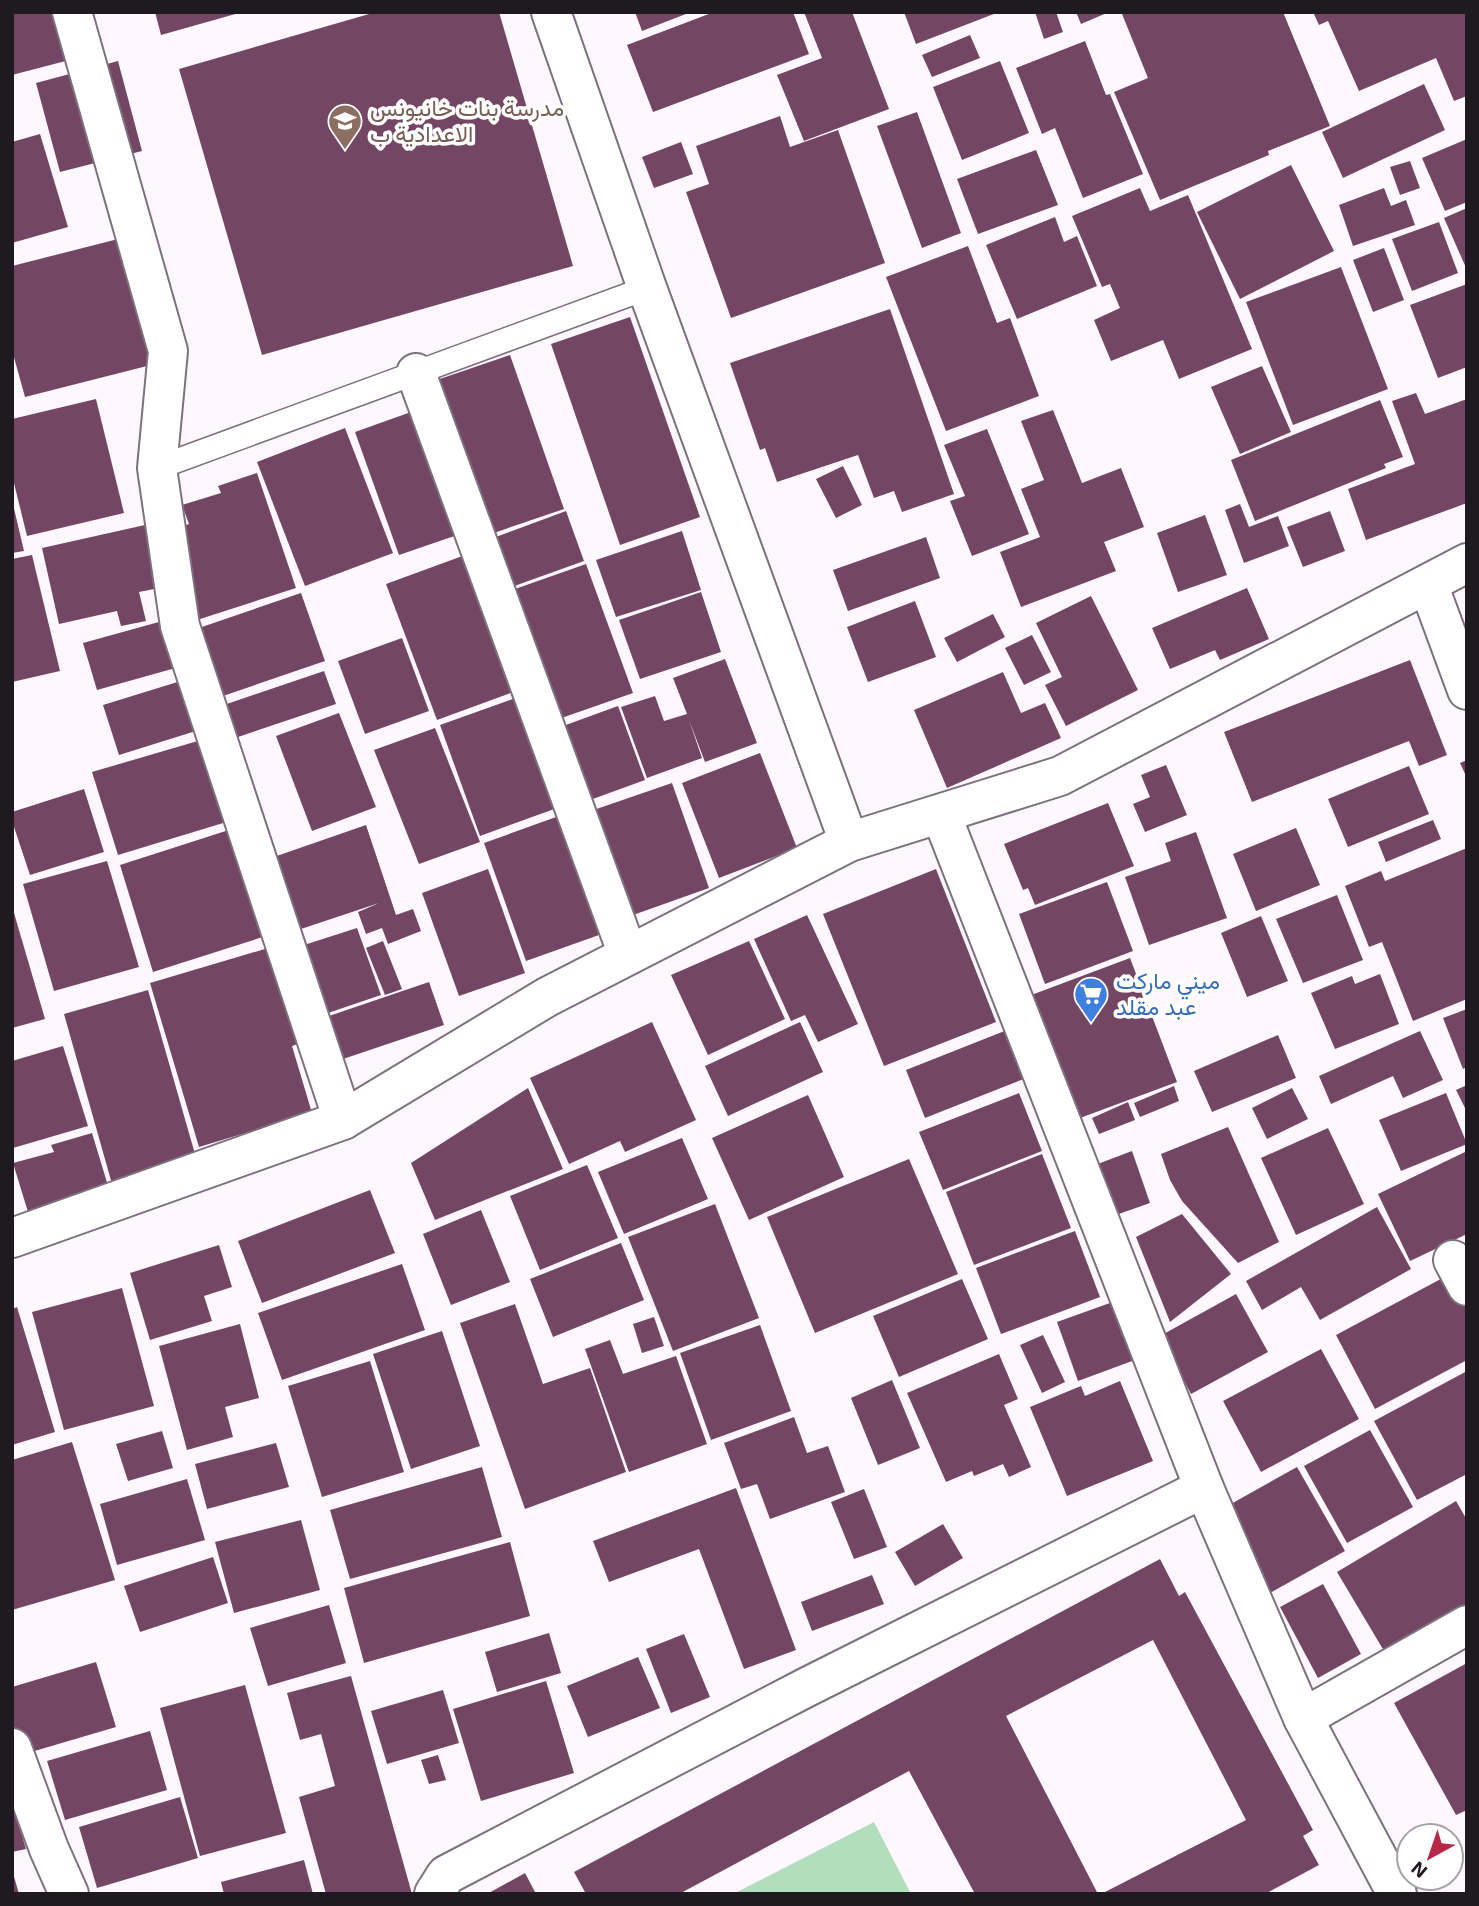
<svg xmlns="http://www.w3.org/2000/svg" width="1479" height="1906" viewBox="0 0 1479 1906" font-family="'Exo 2',Vazirmatn,sans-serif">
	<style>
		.green { fill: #b1debc }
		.building { fill: #734764 }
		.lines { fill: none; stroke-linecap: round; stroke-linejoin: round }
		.lane-casing { stroke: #7d717d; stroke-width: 26 }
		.street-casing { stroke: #7d717d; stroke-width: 42 }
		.lane { stroke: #fff; stroke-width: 23 }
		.street { stroke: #fff; stroke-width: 38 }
		.labels { text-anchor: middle; stroke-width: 7; stroke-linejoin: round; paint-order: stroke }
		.education-label { font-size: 23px; fill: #785e54; stroke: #fff; text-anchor: start }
		.shop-label { font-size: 23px; fill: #366cbe; stroke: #fff; text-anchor: start }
	</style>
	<rect width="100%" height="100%" fill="#fff7ff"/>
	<polygon class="green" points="874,1822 911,1894 733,1894"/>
	<g class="building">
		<polygon points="12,12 89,12 100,52 12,75"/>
		<polygon points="155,12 239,12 239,13 161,35"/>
		<polygon points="376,12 499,12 573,266 262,355 179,69"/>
		<polygon points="635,12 691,12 642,31"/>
		<polygon points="714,12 793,12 809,54 653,112 627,45"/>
		<polygon points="804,12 852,12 889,109 804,141 777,75 822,58"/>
		<polygon points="904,12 999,12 916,44"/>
		<polygon points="1035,12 1056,12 1063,32 1044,39"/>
		<polygon points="1076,12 1109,12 1081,24"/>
		<polygon points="1125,12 1283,12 1330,126 1268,151 1269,155 1160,200 1114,92 1148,78 1122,14"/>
		<polygon points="1313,12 1467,12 1467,96 1454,101 1436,58 1359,91 1328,21 1319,25"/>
		<polygon points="970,35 980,58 932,77 922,55"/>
		<polygon points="1085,41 1106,95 1110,94 1143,174 1083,198 1055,128 1042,134 1016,68"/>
		<polygon points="118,61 142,151 60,172 36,83"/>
		<polygon points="1000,61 1029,133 962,160 933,87"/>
		<polygon points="1424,84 1445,130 1343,178 1322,132"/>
		<polygon points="917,112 961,233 922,248 877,126"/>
		<polygon points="780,116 790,147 838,130 885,263 731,318 686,192 709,184 696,146"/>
		<polygon points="40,134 68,227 12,243 12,142"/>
		<polygon points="1467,139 1467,202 1445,211 1422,158"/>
		<polygon points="681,142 693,174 654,188 642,157"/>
		<polygon points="1036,150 1058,205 978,234 957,179"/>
		<polygon points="1410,161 1420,188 1400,195 1390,167"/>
		<polygon points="1291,165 1334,251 1240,299 1197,212"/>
		<polygon points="1140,188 1150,211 1188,195 1252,349 1179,379 1163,340 1111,361 1094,320 1120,308 1110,284 1102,287 1072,216"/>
		<polygon points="1384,188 1391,206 1406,200 1415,225 1353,246 1339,205"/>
		<polygon points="1467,208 1467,270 1444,218"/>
		<polygon points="1055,217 1064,242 1077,236 1097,286 1017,319 986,245"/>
		<polygon points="1439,222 1458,273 1412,291 1392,239"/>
		<polygon points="130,236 151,365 25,397 12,350 12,266"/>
		<polygon points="968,246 997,323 1010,318 1039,396 946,431 886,277"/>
		<polygon points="1384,248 1404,300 1373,312 1353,260"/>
		<polygon points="1341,267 1388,389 1293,425 1246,302"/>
		<polygon points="1467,284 1467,367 1438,378 1410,305"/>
		<polygon points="890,309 954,494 902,512 894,491 874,498 858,455 777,482 765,448 760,450 730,363"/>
		<polygon points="630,317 700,517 620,545 551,344"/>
		<polygon points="510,355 564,509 482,537 428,383"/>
		<polygon points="1262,366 1291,432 1240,454 1211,387"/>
		<polygon points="1416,393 1425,414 1467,399 1467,503 1366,540 1348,489 1415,464 1392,401"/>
		<polygon points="96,399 124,513 27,536 12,475 12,419"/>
		<polygon points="1380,400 1403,457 1384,464 1386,468 1255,521 1231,460"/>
		<polygon points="425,407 469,531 399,555 355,432"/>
		<polygon points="1053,410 1082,483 1121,468 1144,527 1104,542 1116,571 1021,607 1000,552 1040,537 1021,489 1044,480 1021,421"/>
		<polygon points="345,428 393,553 305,586 257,462"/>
		<polygon points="987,429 1029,534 972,556 950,501 965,496 944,445"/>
		<polygon points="843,466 862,505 836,518 816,479"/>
		<polygon points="257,473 296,588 197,620 168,531 189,524 182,505 221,493 218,486"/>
		<polygon points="13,504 24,551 12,553 12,505"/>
		<polygon points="1240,504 1249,527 1278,516 1289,546 1244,563 1225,510"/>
		<polygon points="566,511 584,561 503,590 485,541"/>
		<polygon points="1330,511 1345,551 1303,567 1287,527"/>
		<polygon points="1205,515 1227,575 1178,592 1157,533"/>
		<polygon points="145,525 159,588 139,592 146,621 121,626 117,611 59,624 42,548"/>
		<polygon points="682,531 701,590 616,617 596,560"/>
		<polygon points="926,537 940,578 848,611 833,570"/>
		<polygon points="476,551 527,687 437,720 386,584"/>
		<polygon points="32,555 60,671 12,682 12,559"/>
		<polygon points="586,564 633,693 550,722 504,593"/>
		<polygon points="1247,588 1269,639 1220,660 1215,650 1170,669 1152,628"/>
		<polygon points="701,592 721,652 640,679 619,620"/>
		<polygon points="301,593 325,661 220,697 196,629"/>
		<polygon points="1091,596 1138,690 1066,726 1045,685 1062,677 1036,623"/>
		<polygon points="915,601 936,657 868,682 847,627"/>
		<polygon points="993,614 1005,637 957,662 944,638"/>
		<polygon points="166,620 179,667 97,690 83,643"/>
		<polygon points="1032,635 1051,672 1024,685 1005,648"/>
		<polygon points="402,638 429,711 365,734 338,661"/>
		<polygon points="725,659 757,743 705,762 689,720 702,758 647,778 621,707 655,696 664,721 687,714 673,678"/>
		<polygon points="1410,660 1447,755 1419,766 1409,741 1252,802 1224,732"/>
		<polygon points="324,671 336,704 229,740 218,707"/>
		<polygon points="1003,672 1021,713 1045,703 1061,738 947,788 914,710"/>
		<polygon points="184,680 199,730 119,755 103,705"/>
		<polygon points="527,694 568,804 480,836 440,725"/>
		<polygon points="618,706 645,780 579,804 552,730"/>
		<polygon points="339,713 376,807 312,831 276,736"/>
		<polygon points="435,728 480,842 419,864 374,750"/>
		<polygon points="208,738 233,820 118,855 92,772"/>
		<polygon points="760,753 797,848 719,878 682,783"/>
		<polygon points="1467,760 1467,778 1460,763"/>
		<polygon points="1166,765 1187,815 1145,832 1133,804 1150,797 1141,775"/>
		<polygon points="1409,766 1429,814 1348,847 1328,799"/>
		<polygon points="672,783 709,888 619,920 582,814"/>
		<polygon points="84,789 104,852 30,875 12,821 12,812"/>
		<polygon points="1108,803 1134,866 1035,905 1028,888 1023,890 1004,844"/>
		<polygon points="570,812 613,930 526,961 484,843"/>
		<polygon points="1433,820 1441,839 1386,862 1378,842"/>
		<polygon points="366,825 396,915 413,909 421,931 388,944 382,928 366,934 358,912 379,903 295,931 271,858"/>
		<polygon points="235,828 269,935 153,972 120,865"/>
		<polygon points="1296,828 1320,885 1256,911 1233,854"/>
		<polygon points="1196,832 1227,918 1149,945 1125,877 1171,861 1165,843"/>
		<polygon points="1467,848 1467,999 1413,1021 1382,942 1369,947 1345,886 1381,871 1385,881"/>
		<polygon points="107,861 139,967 54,991 23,884"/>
		<polygon points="488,869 525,973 459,996 422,893"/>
		<polygon points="936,869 996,1022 884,1066 823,914"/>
		<polygon points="1107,882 1133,951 1045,984 1019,914"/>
		<polygon points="1337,895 1363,960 1303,983 1276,919"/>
		<polygon points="12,906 45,1019 12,1028"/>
		<polygon points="807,915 858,1024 818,1042 805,1015 791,1021 754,939"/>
		<polygon points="1261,916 1288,981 1247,997 1221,933"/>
		<polygon points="357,928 381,995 328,1013 304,945"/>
		<polygon points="383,941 402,989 385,995 366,948"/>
		<polygon points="749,941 785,1019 708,1055 671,975"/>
		<polygon points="275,946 304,1042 292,1046 312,1113 199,1147 150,983"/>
		<polygon points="1130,958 1177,1082 1080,1118 1018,1000"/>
		<polygon points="1380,974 1399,1024 1335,1049 1311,993 1352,976 1355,984"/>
		<polygon points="429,982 444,1025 343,1059 329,1016"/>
		<polygon points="148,990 197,1161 112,1184 64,1014"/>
		<polygon points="1467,1009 1467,1067 1463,1069 1443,1018"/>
		<polygon points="652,1022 696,1120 625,1152 620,1141 569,1164 530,1078"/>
		<polygon points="800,1022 823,1072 728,1116 705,1066"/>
		<polygon points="1007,1030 1026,1078 925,1118 906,1070"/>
		<polygon points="1420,1031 1443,1080 1403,1098 1393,1076 1331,1104 1319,1076"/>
		<polygon points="1278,1035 1296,1078 1212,1112 1194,1071"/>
		<polygon points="63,1046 88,1126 13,1148 12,1061"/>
		<polygon points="1467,1085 1467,1112 1456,1090"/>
		<polygon points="1174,1086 1179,1101 1140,1117 1134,1103"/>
		<polygon points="528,1088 563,1169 435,1220 411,1163"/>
		<polygon points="1292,1088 1308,1119 1267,1139 1252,1108"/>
		<polygon points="1019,1093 1042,1151 943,1190 919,1132"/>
		<polygon points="1446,1093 1467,1144 1401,1171 1379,1120"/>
		<polygon points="808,1095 844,1177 749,1220 712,1138"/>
		<polygon points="1128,1102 1135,1120 1099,1134 1092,1118"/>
		<polygon points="1228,1127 1279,1242 1238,1263 1182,1201 1170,1180 1161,1154"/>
		<polygon points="1328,1128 1364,1204 1296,1235 1261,1158"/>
		<polygon points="92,1133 109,1189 28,1212 13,1163 54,1152 51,1145"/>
		<polygon points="682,1138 708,1199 624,1234 598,1172"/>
		<polygon points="1132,1151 1150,1203 1113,1216 1095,1165"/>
		<polygon points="1467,1151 1467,1234 1410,1261 1378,1194"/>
		<polygon points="1042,1154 1071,1228 974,1265 946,1192"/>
		<polygon points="909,1159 958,1274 815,1333 767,1217"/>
		<polygon points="587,1165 618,1238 540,1270 510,1196"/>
		<polygon points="370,1190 395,1253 262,1303 238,1241"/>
		<polygon points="715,1204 759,1318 673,1351 628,1237"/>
		<polygon points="1377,1207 1411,1269 1320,1320 1301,1287 1262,1310 1246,1281"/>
		<polygon points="481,1210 510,1282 451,1305 423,1234"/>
		<polygon points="1182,1214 1231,1274 1170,1322 1136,1237"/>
		<polygon points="1075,1231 1100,1297 1001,1334 976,1268"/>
		<polygon points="621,1243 644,1300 553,1337 530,1279"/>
		<polygon points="219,1245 232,1287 204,1296 212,1321 150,1340 130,1273"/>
		<polygon points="402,1264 425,1330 282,1380 258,1313"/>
		<polygon points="1452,1273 1467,1300 1467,1360 1375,1409 1336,1335"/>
		<polygon points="962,1279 988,1339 899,1377 873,1316"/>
		<polygon points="122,1288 154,1406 64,1430 32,1312"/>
		<polygon points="1236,1294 1268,1352 1191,1394 1160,1336"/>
		<polygon points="1121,1299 1143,1357 1078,1381 1057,1322"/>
		<polygon points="515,1304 543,1384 590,1368 626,1472 525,1509 460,1323"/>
		<polygon points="17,1307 55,1432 12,1445 12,1309"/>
		<polygon points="654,1317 664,1346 642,1353 633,1324"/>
		<polygon points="240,1324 259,1398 225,1407 233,1437 187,1450 159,1346"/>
		<polygon points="760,1325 791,1411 711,1440 680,1353"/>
		<polygon points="442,1331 480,1446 411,1469 373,1354"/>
		<polygon points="1043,1335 1065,1382 1042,1393 1020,1345"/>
		<polygon points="610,1340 623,1374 676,1356 707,1444 629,1472 585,1349"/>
		<polygon points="1321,1349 1359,1419 1261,1472 1223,1401"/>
		<polygon points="999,1354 1018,1399 1004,1405 1031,1467 1009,1477 1003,1464 974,1476 972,1471 946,1482 907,1393"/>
		<polygon points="370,1361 404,1472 322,1497 288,1386"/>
		<polygon points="1467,1371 1467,1474 1417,1500 1374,1421"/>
		<polygon points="892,1380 920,1448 878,1465 851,1398"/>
		<polygon points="1120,1381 1153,1461 1067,1496 1030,1407 1081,1386 1085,1396"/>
		<polygon points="794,1417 807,1453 828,1446 845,1492 770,1519 757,1484 741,1489 724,1443"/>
		<polygon points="1370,1430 1413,1507 1347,1543 1304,1466"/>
		<polygon points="162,1431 173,1468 128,1481 116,1444"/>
		<polygon points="72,1442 115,1580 12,1610 12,1460"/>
		<polygon points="276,1443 289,1487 207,1509 195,1464"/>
		<polygon points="482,1467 502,1537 350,1579 330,1510"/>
		<polygon points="1297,1467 1345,1551 1270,1593 1222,1509"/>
		<polygon points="187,1479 205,1540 117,1565 100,1504"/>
		<polygon points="736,1488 796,1650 744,1669 699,1549 609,1582 593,1541"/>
		<polygon points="864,1489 887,1547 854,1559 831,1502"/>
		<polygon points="1456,1501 1467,1520 1467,1615 1390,1661 1337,1572"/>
		<polygon points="301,1520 320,1590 234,1613 215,1542"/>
		<polygon points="943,1524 963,1558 915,1586 895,1552"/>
		<polygon points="510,1542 530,1616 364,1663 344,1588"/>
		<polygon points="213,1557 228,1603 140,1632 124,1586"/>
		<polygon points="1160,1559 1179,1596 1185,1592 1313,1830 1303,1836 1319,1865 1265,1894 1101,1894 1246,1820 1153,1640 1006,1716 1098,1894 975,1894 909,1771 679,1894 586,1894 574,1872"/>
		<polygon points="872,1575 884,1604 812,1631 801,1602"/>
		<polygon points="1323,1584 1361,1654 1318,1678 1280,1607"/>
		<polygon points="329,1605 346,1663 268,1686 250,1628"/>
		<polygon points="549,1633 561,1673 497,1692 485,1652"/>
		<polygon points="684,1634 710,1697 671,1713 646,1649"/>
		<polygon points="638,1657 660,1708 588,1737 567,1686"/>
		<polygon points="96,1662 116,1727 21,1755 12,1729 12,1687"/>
		<polygon points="1467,1663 1467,1810 1456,1815 1394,1703"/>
		<polygon points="351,1676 412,1894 326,1894 299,1797 335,1786 321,1734 300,1740 287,1693"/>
		<polygon points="546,1681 574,1773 481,1801 453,1709"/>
		<polygon points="245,1685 286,1833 200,1856 160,1708"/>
		<polygon points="443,1690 459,1743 387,1764 371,1711"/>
		<polygon points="150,1731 167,1790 65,1820 47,1761"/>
		<polygon points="438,1755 446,1780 429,1784 421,1760"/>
		<polygon points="180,1797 198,1858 97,1888 79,1827"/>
		<polygon points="12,1801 26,1849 12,1852"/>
		<polygon points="304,1860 313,1894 224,1894 221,1882"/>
		<polygon points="13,1873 19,1894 12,1894"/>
		<polygon points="525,1873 536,1894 487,1894"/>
	</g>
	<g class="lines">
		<g class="lane-casing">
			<polyline id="lane" points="157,468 647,288"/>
		</g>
		<g class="street-casing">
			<g id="street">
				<polyline points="72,12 168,351 157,468 180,626 343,1120"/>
				<polyline points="551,12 647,288 849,842"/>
				<polyline points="416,373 628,955"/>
				<polyline points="1428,584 1467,690"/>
				<polyline points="941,814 1204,1488 1303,1718 1397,1894"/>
				<polyline points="12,1238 343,1120 547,997 849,842 1060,776 1467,563"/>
				<polyline points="1453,1260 1467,1286"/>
				<polyline points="1303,1718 1467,1625"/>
				<polyline points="12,1748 49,1849 69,1894"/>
				<polyline points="434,1894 446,1875 807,1687 1204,1488"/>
			</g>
		</g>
		<use href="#lane" class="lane"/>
		<use href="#street" class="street"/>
	</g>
	<defs>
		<g id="school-pin" transform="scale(1.75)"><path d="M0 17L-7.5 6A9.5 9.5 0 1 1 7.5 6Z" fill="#8d6e63" stroke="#fff"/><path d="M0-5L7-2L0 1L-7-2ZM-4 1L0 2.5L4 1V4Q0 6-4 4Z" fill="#fff"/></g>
		<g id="supermarket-pin" transform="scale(1.75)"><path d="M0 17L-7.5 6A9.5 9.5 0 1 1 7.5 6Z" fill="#3f7fe0" stroke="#fff"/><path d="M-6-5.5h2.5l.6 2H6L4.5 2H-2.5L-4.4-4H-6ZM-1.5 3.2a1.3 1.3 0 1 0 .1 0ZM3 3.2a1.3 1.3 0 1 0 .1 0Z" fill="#fff"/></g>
	</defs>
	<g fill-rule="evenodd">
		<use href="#school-pin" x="345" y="121"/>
		<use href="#supermarket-pin" x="1091" y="994"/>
	</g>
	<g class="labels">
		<g class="education-label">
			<text x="370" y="116">مدرسة بنات خانيونس<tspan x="370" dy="26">الاعدادية ب</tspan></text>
		</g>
		<g class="shop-label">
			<text x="1116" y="989">ميني ماركت<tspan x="1116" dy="26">عبد مقلد</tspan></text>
		</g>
	</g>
	<rect width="1479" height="1906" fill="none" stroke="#1f1a1f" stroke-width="28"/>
	<g transform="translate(1430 1857) rotate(220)"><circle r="33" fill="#ffffff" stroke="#a5a3a5" stroke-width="2"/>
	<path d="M0-5L12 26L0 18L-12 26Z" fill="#b82748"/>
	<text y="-10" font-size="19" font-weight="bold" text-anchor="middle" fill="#1f1a1f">N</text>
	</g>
</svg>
